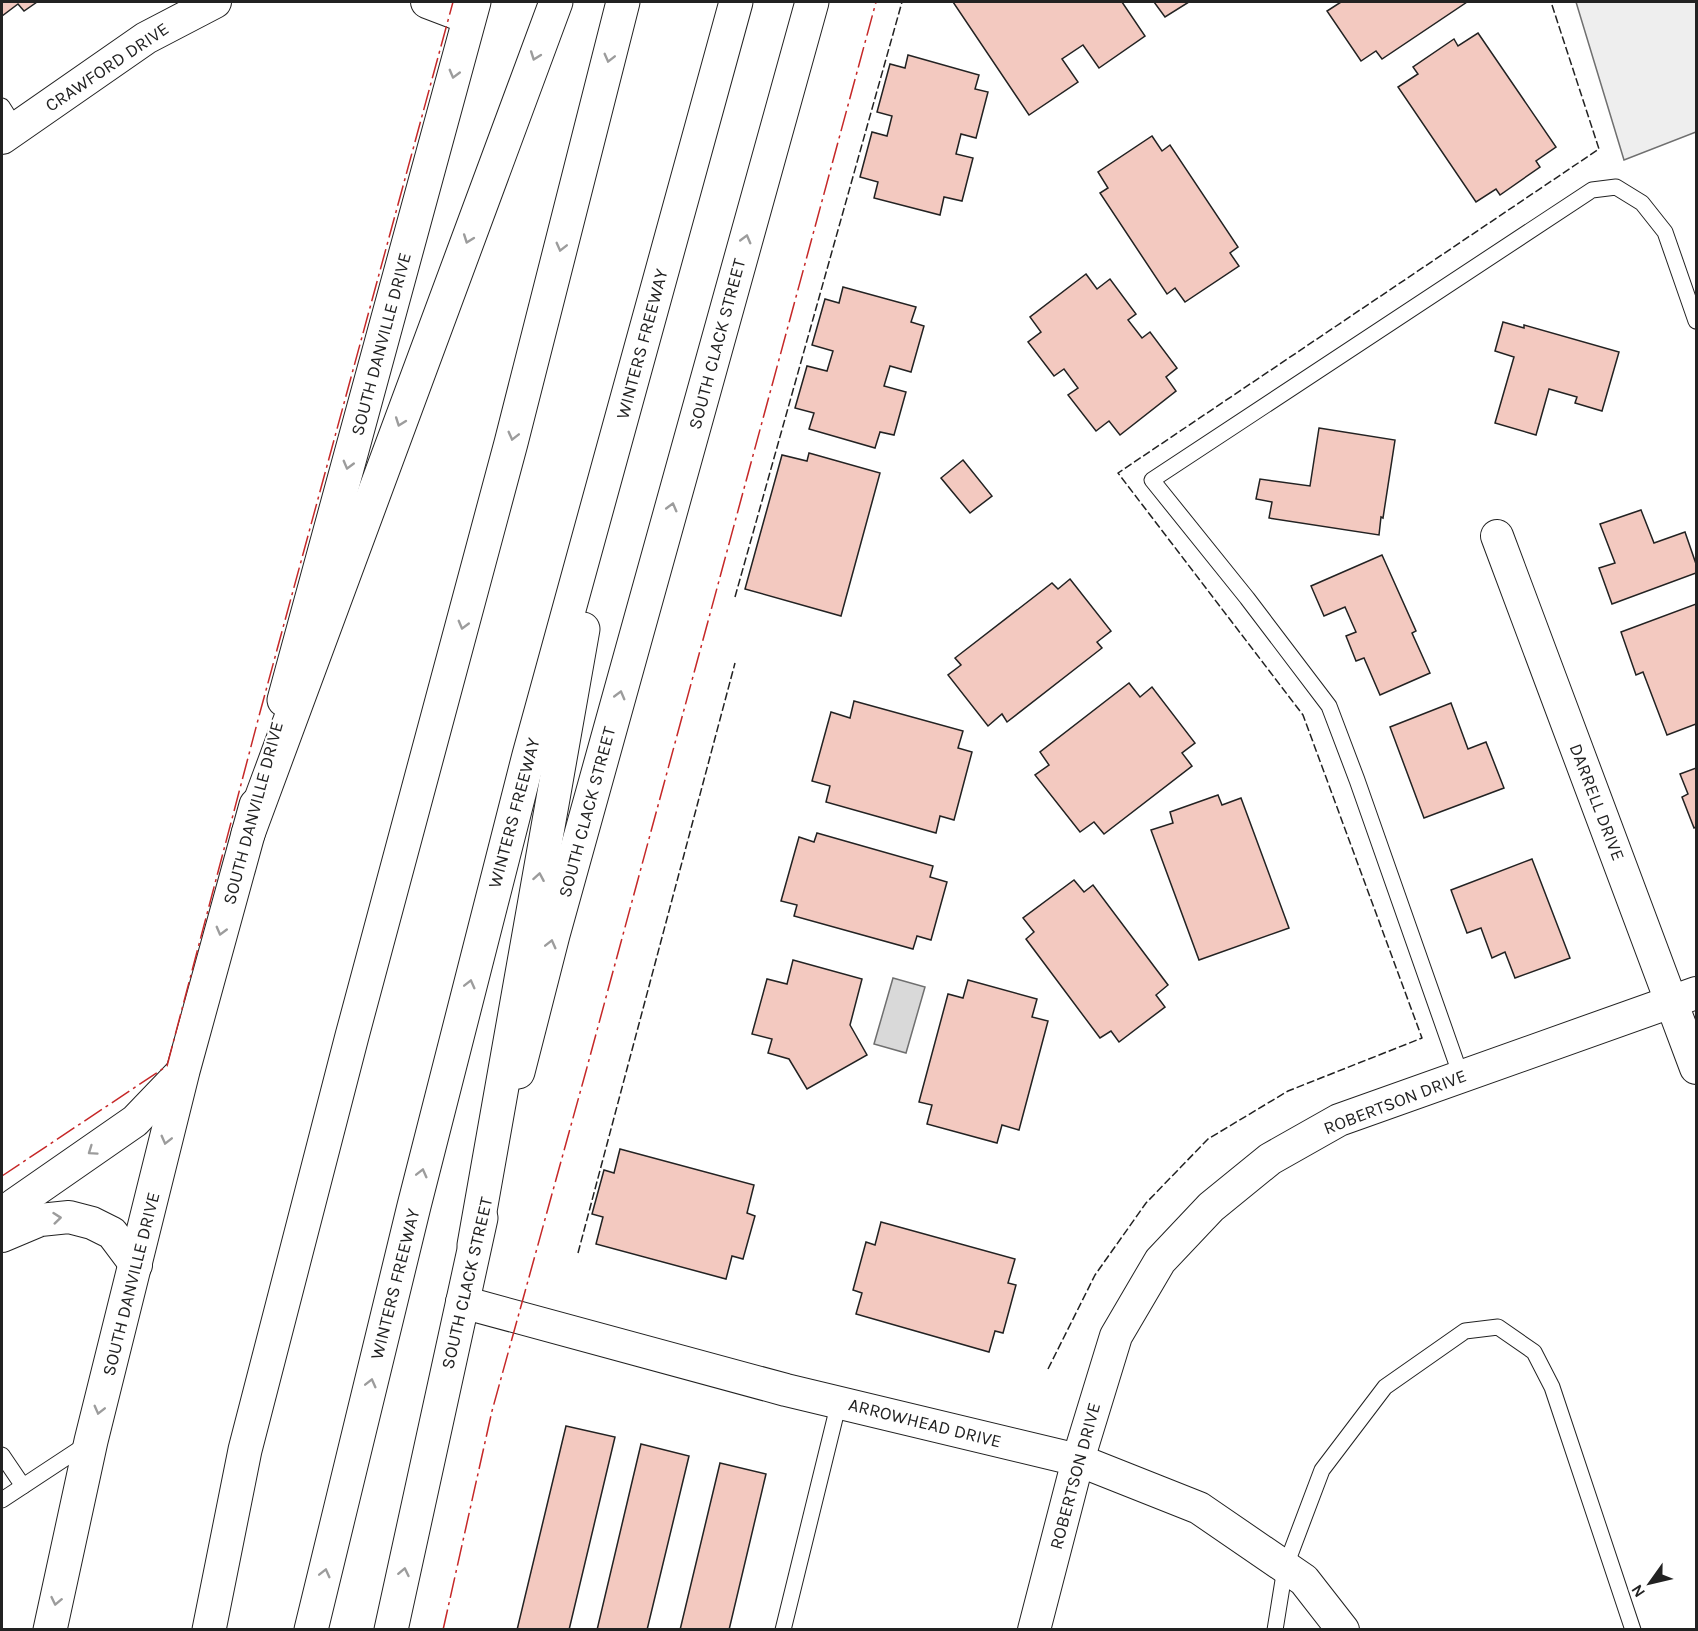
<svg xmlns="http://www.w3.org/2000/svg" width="1698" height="1631" viewBox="0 0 1698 1631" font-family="Karla,sans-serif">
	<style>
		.green { fill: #eee; stroke: #6f6f6f; stroke-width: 1.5 }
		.water { fill: #d9d9d9; stroke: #6f6f6f; stroke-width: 1.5 }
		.building { fill: #f3c9c0; stroke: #222; stroke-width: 1.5 }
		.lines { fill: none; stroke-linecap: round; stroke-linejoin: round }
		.lane-casing { stroke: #222; stroke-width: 17 }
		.street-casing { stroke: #222; stroke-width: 34 }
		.secondary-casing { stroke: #222; stroke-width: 35 }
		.highway-casing { stroke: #222; stroke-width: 35 }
		.lane { stroke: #fff; stroke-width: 15 }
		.street { stroke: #fff; stroke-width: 32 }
		.secondary { stroke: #fff; stroke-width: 33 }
		.highway { stroke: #fff; stroke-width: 33 }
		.fence { stroke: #222; stroke-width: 1.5; stroke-dasharray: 8 3; stroke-linecap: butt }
		.power { stroke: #c62828; stroke-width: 1.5; stroke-dasharray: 21 4.5 3 4.5; stroke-linecap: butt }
		.oneway { stroke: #9c9c9c }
		.labels { text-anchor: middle; stroke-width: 4.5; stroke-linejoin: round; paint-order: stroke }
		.street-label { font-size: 18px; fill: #222; stroke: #fff }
	</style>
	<rect width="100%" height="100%" fill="#fff"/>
	<polygon class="green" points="1576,2 1696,2 1696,132 1624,160"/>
	<polygon class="water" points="893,978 925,987 906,1053 874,1044"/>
	<g class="building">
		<polygon points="2,2 37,2 24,11 18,4 2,16"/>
		<polygon points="953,2 1122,2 1145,36 1099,68 1083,45 1062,59 1078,82 1029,115"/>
		<polygon points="1154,2 1189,2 1165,17"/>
		<polygon points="1341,2 1467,2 1382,59 1376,51 1361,61 1327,11"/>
		<polygon points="1478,33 1556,147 1536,161 1540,167 1500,195 1496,189 1476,202 1398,87 1418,74 1413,67 1454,39 1458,46"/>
		<polygon points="908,55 979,75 975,89 988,92 976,138 961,134 956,154 973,158 962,201 944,197 940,215 874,198 878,182 860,177 872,132 887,136 892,116 877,112 890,64 905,68"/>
		<polygon points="1152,136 1162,151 1170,145 1238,247 1230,253 1239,266 1185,302 1175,288 1167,294 1100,193 1108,188 1098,172"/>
		<polygon points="1086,274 1097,289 1110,279 1136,314 1128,320 1142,338 1150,332 1177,368 1166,377 1176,391 1120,435 1109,421 1096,431 1068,395 1078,388 1064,369 1054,376 1028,342 1041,332 1030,317"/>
		<polygon points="843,287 916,307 911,322 924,326 911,372 890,366 884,386 906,392 894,435 880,432 875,448 809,429 814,413 795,408 807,366 827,371 833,351 812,345 825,299 839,303"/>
		<polygon points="1503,322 1524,328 1524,325 1619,352 1602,411 1575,403 1577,397 1549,389 1536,435 1495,423 1514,357 1495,351"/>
		<polygon points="1319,428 1395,440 1383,518 1381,517 1379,535 1269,518 1272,502 1256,499 1260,479 1310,486"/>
		<polygon points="809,453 880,473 841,616 745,589 782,455 807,461"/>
		<polygon points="963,460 992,496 970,513 941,478"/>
		<polygon points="1641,510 1654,543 1685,532 1696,564 1696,573 1612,604 1599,568 1615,563 1600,524"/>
		<polygon points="1382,555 1416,631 1412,633 1430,673 1380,695 1364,658 1356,661 1346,636 1356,632 1345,607 1324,616 1311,586"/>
		<polygon points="1070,579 1111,631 1097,642 1102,648 1007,722 1002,714 988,726 948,675 961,665 955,658 1052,583 1058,589"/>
		<polygon points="1696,604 1696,724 1667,735 1643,672 1636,675 1621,632"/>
		<polygon points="1129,683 1140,697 1152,687 1195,743 1182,753 1192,766 1104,834 1094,822 1080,832 1035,775 1049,765 1040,752"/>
		<polygon points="854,701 963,731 958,748 972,752 954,820 940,816 936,833 826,802 830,786 812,781 831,712 850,718"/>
		<polygon points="1451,703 1468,749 1486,742 1504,788 1424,818 1390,727"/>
		<polygon points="1696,768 1696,827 1694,828 1682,797 1688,794 1680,774"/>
		<polygon points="1218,795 1222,805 1241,798 1289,928 1199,960 1151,830 1173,823 1170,812"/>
		<polygon points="817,833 933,866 930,877 947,882 931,940 917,936 913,949 794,916 797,905 781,901 799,837 814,842"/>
		<polygon points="1532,859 1570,958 1515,978 1505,952 1492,958 1481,928 1467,933 1451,890"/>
		<polygon points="1074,880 1084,892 1093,885 1168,985 1156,995 1165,1007 1119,1042 1111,1031 1100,1038 1026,939 1034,932 1023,918"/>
		<polygon points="793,960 862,979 850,1025 867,1055 807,1089 789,1059 768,1053 772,1039 752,1034 767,979 787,984"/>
		<polygon points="968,980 1037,999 1032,1017 1048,1021 1019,1130 1002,1125 997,1143 927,1124 932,1105 919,1102 948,994 963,998"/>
		<polygon points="620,1149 754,1185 747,1213 755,1216 743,1259 732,1256 726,1279 596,1244 603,1217 592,1214 604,1170 614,1173"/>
		<polygon points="881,1222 1015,1259 1008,1283 1016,1285 1003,1333 995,1331 989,1352 856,1314 862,1293 853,1290 866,1242 875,1245"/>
		<polygon points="566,1426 615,1437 569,1630 517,1630"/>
		<polygon points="641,1444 689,1456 647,1630 597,1630"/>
		<polygon points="720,1463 766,1474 729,1630 680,1630"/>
	</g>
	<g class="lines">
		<g class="lane-casing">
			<g id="lane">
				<polyline points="2,106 16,128"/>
				<polyline points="1461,1076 1357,780 1329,706 1247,598 1152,480 1592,190 1616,187 1642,203 1665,232 1696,321"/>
				<polyline points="2,1455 23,1486"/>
				<polyline points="2,1500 87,1444"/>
				<polyline points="783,1630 839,1402"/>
				<polyline points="1275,1630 1285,1568 1322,1470 1385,1387 1465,1331 1498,1327 1534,1352 1552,1387 1633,1630"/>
			</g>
		</g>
		<g class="street-casing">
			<g id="street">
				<polyline points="427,2 469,18"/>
				<polyline points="2,138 146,38 215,2"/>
				<polyline points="1497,536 1696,1068"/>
				<polyline points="2,1218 14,1205 135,1121 183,1071"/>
				<polyline points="2,1236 40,1220 69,1217 92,1223 112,1233 136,1265"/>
				<polyline points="462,1302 786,1390 1078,1460 1199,1508 1304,1580 1343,1630"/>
				<polyline points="1034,1630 1078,1460 1116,1336 1160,1261 1211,1207 1270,1159 1339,1120 1696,993"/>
			</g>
		</g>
		<g class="secondary-casing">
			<g id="secondary">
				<polyline points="284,700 474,2"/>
				<polyline points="518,1072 553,935 812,2"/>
				<polyline points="50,1630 91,1441 183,1071 256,805"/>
				<polyline points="391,1630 481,1218"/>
			</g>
		</g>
		<g class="highway-casing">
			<g id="highway">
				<polyline points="248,834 556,2"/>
				<polyline points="474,1245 583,629"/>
				<polyline points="209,1630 245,1450 352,1036 511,443 623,2"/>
				<polyline points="311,1630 414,1206 529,755 736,2"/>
			</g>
		</g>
		<use href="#lane" class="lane"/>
		<use href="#street" class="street"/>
		<use href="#secondary" class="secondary"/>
		<use href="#highway" class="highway"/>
		<g class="fence">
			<polyline points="735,597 902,2"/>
			<polyline points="578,1253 735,663"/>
			<polyline points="1048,1369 1095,1275 1146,1203 1208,1139 1288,1091 1422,1038 1303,715 1118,473 1599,149 1551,2"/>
		</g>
		<g class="power">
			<polyline points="2,1176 167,1066 259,716 453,2"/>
			<polyline points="443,1630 492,1411 586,1071 876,2"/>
		</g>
	</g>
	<defs><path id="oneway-chevron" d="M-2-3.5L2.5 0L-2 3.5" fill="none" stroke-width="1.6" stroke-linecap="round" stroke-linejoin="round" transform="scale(1.5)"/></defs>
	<g class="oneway">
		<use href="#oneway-chevron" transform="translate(535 56) rotate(110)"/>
		<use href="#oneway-chevron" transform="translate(609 58) rotate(104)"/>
		<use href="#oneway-chevron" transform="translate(454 74) rotate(105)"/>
		<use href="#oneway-chevron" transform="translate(468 239) rotate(110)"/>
		<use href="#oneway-chevron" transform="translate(746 239) rotate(-75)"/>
		<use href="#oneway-chevron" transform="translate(561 247) rotate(104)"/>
		<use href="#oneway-chevron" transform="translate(400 422) rotate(110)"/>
		<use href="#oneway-chevron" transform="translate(513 436) rotate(104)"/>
		<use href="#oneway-chevron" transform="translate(348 465) rotate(105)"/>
		<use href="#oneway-chevron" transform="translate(672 507) rotate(-75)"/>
		<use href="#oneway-chevron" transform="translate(463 625) rotate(105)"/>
		<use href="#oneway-chevron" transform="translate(620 695) rotate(-75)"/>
		<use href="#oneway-chevron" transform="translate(539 877) rotate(-80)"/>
		<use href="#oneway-chevron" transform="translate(221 931) rotate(105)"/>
		<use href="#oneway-chevron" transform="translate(551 944) rotate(-76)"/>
		<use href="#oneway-chevron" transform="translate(470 984) rotate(-76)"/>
		<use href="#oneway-chevron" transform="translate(166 1140) rotate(104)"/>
		<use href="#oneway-chevron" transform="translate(92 1151) rotate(145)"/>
		<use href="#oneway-chevron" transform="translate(422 1173) rotate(-76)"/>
		<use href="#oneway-chevron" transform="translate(57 1218) rotate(-6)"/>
		<use href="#oneway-chevron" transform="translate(371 1383) rotate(-76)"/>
		<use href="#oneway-chevron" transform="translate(99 1410) rotate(104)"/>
		<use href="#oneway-chevron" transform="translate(404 1572) rotate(-78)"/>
		<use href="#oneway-chevron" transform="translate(325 1573) rotate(-76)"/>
		<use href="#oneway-chevron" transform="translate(56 1601) rotate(102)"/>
	</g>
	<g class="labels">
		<g class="street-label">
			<text transform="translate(107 67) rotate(-34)" y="6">CRAWFORD DRIVE</text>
			<text transform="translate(381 344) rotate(-75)" y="6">SOUTH DANVILLE DRIVE</text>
			<text transform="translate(642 344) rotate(-75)" y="6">WINTERS FREEWAY</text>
			<text transform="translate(717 344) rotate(-75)" y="6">SOUTH CLACK STREET</text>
			<text transform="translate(1597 802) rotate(69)" y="6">DARRELL DRIVE</text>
			<text transform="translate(587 812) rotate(-75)" y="6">SOUTH CLACK STREET</text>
			<text transform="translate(253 813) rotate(-75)" y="6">SOUTH DANVILLE DRIVE</text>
			<text transform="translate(514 813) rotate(-75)" y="6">WINTERS FREEWAY</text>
			<text transform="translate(1395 1102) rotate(-21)" y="6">ROBERTSON DRIVE</text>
			<text transform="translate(467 1283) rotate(-77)" y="6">SOUTH CLACK STREET</text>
			<text transform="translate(131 1284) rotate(-76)" y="6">SOUTH DANVILLE DRIVE</text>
			<text transform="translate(395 1284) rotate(-76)" y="6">WINTERS FREEWAY</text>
			<text transform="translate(925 1423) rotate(14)" y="6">ARROWHEAD DRIVE</text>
			<text transform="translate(1075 1476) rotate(-75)" y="6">ROBERTSON DRIVE</text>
		</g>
	</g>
	<rect width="1698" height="1631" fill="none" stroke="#222222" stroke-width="6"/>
	<g transform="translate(1650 1583) rotate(236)" stroke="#ffffff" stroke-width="4.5" paint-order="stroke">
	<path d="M0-4.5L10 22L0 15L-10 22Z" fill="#222222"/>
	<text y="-9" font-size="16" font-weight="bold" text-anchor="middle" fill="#222222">N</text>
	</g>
</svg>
